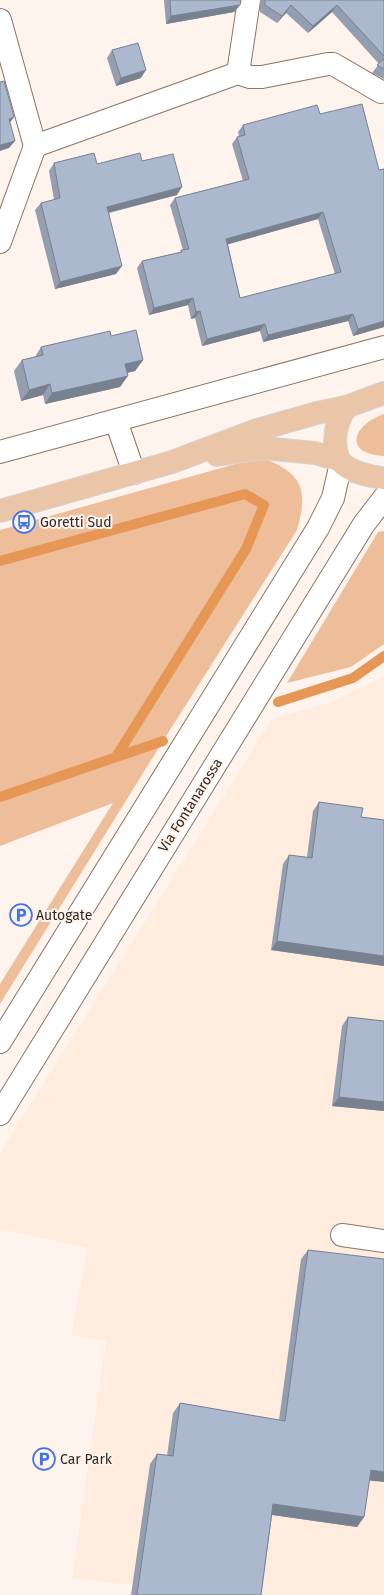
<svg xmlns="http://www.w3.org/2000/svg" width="384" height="1595" viewBox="0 0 384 1595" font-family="'Fira Sans',sans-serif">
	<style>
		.built { fill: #feecde }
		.green { fill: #eebd99 }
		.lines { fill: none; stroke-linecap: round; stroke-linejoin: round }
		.stream { stroke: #e69756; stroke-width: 10 }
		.minor-casing { stroke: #897464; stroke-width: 24 }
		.major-casing { stroke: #d6d4d3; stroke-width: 24 }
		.minor { stroke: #fff; stroke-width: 22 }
		.major { stroke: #ebc5a7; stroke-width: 22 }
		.wall { fill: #949eb1; fill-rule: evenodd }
		.shaded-wall { fill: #788190 }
		.building { fill: #acb8ce; stroke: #788190; fill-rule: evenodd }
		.labels { text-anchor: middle; stroke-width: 4; stroke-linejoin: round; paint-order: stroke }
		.poi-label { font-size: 14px; fill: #312922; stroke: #fef4ed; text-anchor: start }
		.street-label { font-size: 14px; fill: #312922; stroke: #fef4ed }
	</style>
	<rect width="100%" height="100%" fill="#fef4ed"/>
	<polygon class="built" points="384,677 384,1595 132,1595 133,1585 72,1578 106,1341 71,1335 88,1248 0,1229 0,1153 272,719 331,702"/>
	<g class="green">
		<path d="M384 414V456C343 454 352 425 384 414Z"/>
		<path d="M265 459C304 474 308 492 297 530L163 741 0 1004V984L113 803 0 846V530L239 463Z"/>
		<polygon points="384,531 384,644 351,667 287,683 378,532"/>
	</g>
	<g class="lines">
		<g class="stream">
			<polyline points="0,561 245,494 264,505 246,549 116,757"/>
			<polyline points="278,702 353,678 384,656"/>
			<polyline points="0,797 163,741"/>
		</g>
		<g class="minor-casing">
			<g id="minor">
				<polyline points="0,20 35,146 0,242"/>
				<polyline points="238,73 249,0"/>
				<polyline points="35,146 238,73 250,77 262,77 328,64 333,64 381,92"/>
				<polyline points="116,421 134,473"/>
				<polyline points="0,452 384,347"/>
				<polyline points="0,1042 318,528 333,498 341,463"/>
				<polyline points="0,1114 364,524 384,498"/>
				<polyline points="342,1235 384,1241"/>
			</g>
		</g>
		<g class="major-casing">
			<g id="major">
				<path d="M346 407C337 421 332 436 337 454 338 457 338 460 341 462 349 472 372 477 384 478"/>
				<polyline points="217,455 262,448 315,453 339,460"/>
				<polyline points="0,511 172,462 257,430 317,413 346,407 384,393"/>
			</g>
		</g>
		<use href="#minor" class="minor"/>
		<use href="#major" class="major"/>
	</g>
	<g class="wall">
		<polygon points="164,0 241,0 240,5 234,12 166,24"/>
		<polygon points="260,0 384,0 384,79 372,73 379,64 332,12 308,33 286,13 277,23 260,12"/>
		<polygon points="112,50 141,78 116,86 107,58"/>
		<path d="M320 114 379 170 384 169V327L353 336 348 321 263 342 260 331 202 346 195 318 191 319 188 305 149 315 137 268 142 261 180 252 181 250H183L170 205 175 198 243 181 232 144 237 137H239L238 132 243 125ZM318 219 335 274 240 298 228 244Z"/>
		<polygon points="142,161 177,195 109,213 116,274 55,289 35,210 41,203 54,200 49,171 54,163 97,164"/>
		<polygon points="111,336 143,360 135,371 127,373 120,387 45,404 43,395 21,401 14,371 22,360 35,357 41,347"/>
		<polygon points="319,802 361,817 384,820 384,966 271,950 283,864 289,855 307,857 313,811"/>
		<polygon points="348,1017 384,1021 384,1111 332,1106 342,1026"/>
		<polygon points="308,1250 369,1481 364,1517 357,1527 272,1515 261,1595 131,1595 150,1464 157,1454 167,1456 173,1413 180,1403 279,1420 301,1259"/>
	</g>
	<g class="shaded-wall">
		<polygon points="240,5 234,12 166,24 171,16"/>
		<polygon points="291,5 286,13 277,23 282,16"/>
		<polygon points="337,5 332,12 308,33 313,26"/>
		<polygon points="146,70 141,78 116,86 121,78"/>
		<polygon points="14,117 9,124 9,119"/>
		<polygon points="15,141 9,148 0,151 0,145"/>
		<polygon points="182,187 177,195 102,214 107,207"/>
		<polygon points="323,212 318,219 222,246 226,239"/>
		<polygon points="122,266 116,274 55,289 60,282"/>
		<polygon points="193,298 188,305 149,315 154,308"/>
		<polygon points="200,311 195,318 191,319 196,312"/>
		<polygon points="353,314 348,321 263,342 268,335"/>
		<polygon points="384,321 384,327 353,336 358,329"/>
		<polygon points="265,324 260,331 202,346 207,339"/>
		<polygon points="143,360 135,371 117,375 125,364"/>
		<polygon points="128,376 120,387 45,404 52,393"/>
		<polygon points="50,384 43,395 21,401 29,390"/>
		<polygon points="277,941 384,956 384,966 271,950"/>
		<polygon points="339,1097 384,1102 384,1111 332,1106"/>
		<polygon points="371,1470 384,1472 384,1482 364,1480"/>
		<polygon points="273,1504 364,1517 357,1527 266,1514"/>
	</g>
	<g class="building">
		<polygon points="170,0 241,0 240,5 171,16"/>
		<polygon points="265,0 384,0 384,56 337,5 313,26 291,5 282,16 265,5"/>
		<polygon points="138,43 146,70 121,78 112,50"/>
		<polygon points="384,59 384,69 377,65"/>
		<polygon points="4,81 14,117 9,119 15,141 0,145 0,82"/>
		<path d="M362 104 379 170 384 169V321L358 329 353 314 268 335 265 324 207 339 200 311 196 312 193 298 154 308 142 261 182 252 181 250 189 249 175 198 249 179 237 137 245 135 243 125 317 105 320 114ZM323 212 341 272 240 298 226 239Z"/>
		<polygon points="94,153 97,164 140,153 142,161 173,154 182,187 107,207 122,266 60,282 41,203 60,198 54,163"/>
		<polygon points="136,330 143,360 125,364 128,376 52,393 50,384 29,390 22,360 43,355 41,347 110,331 111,336"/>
		<polygon points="319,802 363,808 361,817 384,820 384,956 277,941 289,855 312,858"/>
		<polygon points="348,1017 384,1021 384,1102 339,1097"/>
		<polygon points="308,1250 384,1259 384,1472 371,1470 364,1517 273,1504 261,1595 137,1595 157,1454 173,1456 180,1403 285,1421"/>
	</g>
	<defs>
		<g id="bus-ring" transform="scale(1.15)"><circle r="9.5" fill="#fef4ed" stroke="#3f75e5" stroke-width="1.5"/><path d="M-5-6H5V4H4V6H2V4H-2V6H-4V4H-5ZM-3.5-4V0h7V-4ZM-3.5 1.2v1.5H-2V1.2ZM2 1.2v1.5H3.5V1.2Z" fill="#3f75e5"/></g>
		<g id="parking-ring" transform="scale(1.15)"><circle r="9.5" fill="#fef4ed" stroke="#3f75e5" stroke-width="1.5"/><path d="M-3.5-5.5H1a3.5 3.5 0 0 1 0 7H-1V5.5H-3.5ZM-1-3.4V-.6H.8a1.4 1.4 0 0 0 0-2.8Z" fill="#3f75e5"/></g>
	</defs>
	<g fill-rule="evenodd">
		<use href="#bus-ring" x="24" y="522"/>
		<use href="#parking-ring" x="21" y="915"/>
		<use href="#parking-ring" x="44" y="1459"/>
	</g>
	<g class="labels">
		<g class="poi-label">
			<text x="40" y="527">Goretti Sud</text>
			<text x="36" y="920">Autogate</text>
			<text x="60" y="1464">Car Park</text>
		</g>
		<g class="street-label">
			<text transform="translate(190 805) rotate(-58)" y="5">Via Fontanarossa</text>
		</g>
	</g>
</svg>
